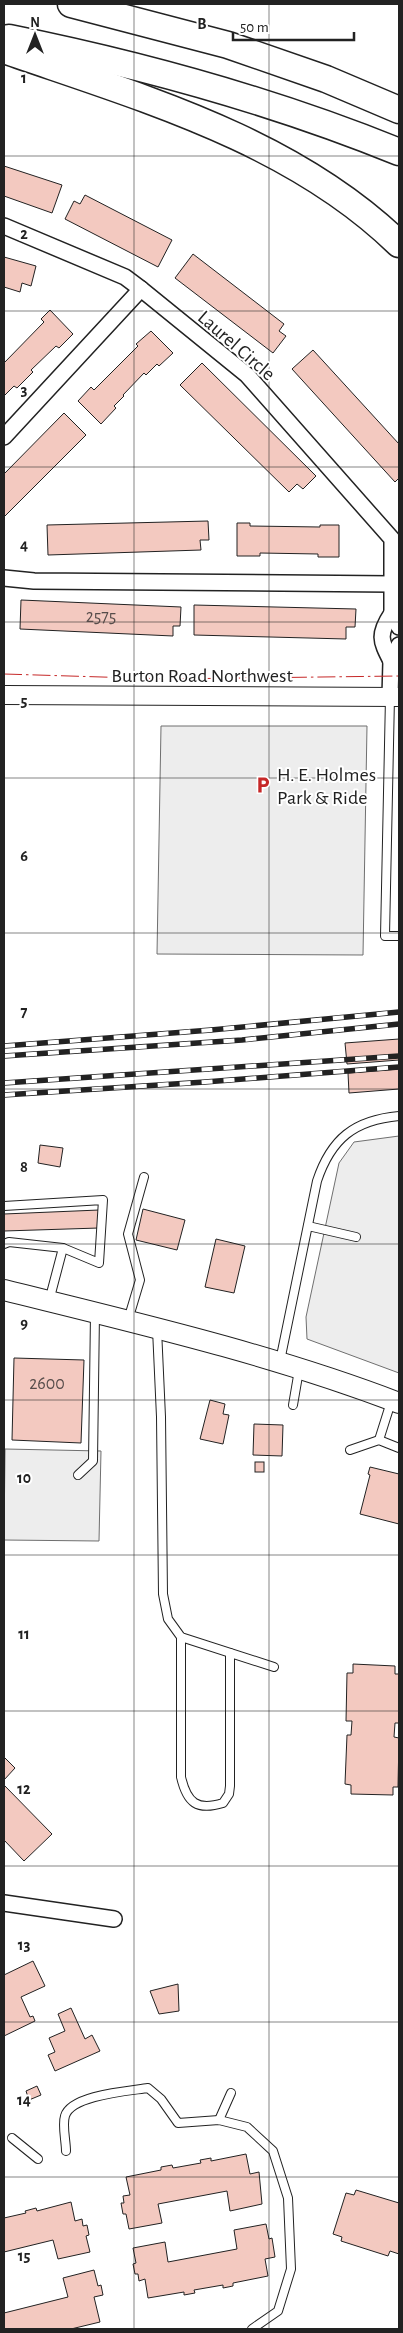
<svg xmlns="http://www.w3.org/2000/svg" width="403" height="2333" viewBox="0 0 403 2333" font-family="'Alegreya Sans',sans-serif">
	<style>
		.parking { fill: #ededed; stroke: #6f6f6f }
		.building { fill: #f3c9c0; stroke: #222 }
		.lines { fill: none; stroke-linecap: round; stroke-linejoin: round }
		.service-casing { stroke: #222; stroke-width: 10 }
		.minor-casing { stroke: #222; stroke-width: 18 }
		.tertiary-casing { stroke: #222; stroke-width: 20 }
		.secondary-casing { stroke: #222; stroke-width: 22 }
		.motorway-casing { stroke: #222; stroke-width: 29 }
		.service { stroke: #fff; stroke-width: 8 }
		.minor { stroke: #fff; stroke-width: 15 }
		.tertiary { stroke: #fff; stroke-width: 18 }
		.secondary { stroke: #fff; stroke-width: 20 }
		.motorway { stroke: #fff; stroke-width: 26 }
		.rail-casing { stroke: #222; stroke-width: 5.5 }
		.rail { stroke: #fff; stroke-width: 4; stroke-dasharray: 11; stroke-linecap: butt }
		.power { stroke: #c62828; stroke-width: 1; stroke-dasharray: 18 4 2.5 4; stroke-linecap: butt }
		.grid { fill: none; stroke: #222; stroke-width: 1; stroke-opacity: 0.55 }
		.labels { text-anchor: middle; stroke-width: 4; stroke-linejoin: round; paint-order: stroke }
		.number-label { font-size: 18px; fill: #564c4a }
		.street-label { font-size: 20px; fill: #222; stroke: #fff }
		.poi-label { font-size: 20px; fill: #222; stroke: #fff; text-anchor: start }
		.grid-label { font-size: 16px; text-anchor: middle; font-weight: bold; fill: #222; stroke: #fff; stroke-width: 4; stroke-linejoin: round; paint-order: stroke }
	</style>
	<rect width="100%" height="100%" fill="#fff"/>
	<g class="parking">
		<polygon points="161,726 367,726 363,955 157,954"/>
		<polygon points="399,1136 399,1373 307,1339 306,1317 339,1163 354,1142"/>
		<polygon points="5,1449 101,1451 99,1541 4,1540"/>
	</g>
	<g class="building">
		<polygon points="4,166 62,185 52,213 4,196"/>
		<polygon points="85,195 172,240 158,267 65,219 74,201 80,204"/>
		<polygon points="193,254 284,324 279,331 286,336 273,353 175,278"/>
		<polygon points="4,257 36,266 31,286 22,283 20,292 4,287"/>
		<polygon points="50,310 73,334 59,348 56,346 31,370 33,372 17,388 14,386 4,396 4,363 44,322 41,319"/>
		<polygon points="151,331 173,353 159,366 157,364 146,375 144,373 123,395 124,396 114,406 116,408 101,424 78,401 91,387 94,390 138,346 136,344"/>
		<polygon points="313,350 399,444 399,478 395,482 292,369"/>
		<polygon points="202,363 316,476 303,489 297,484 289,492 180,385"/>
		<polygon points="64,413 86,435 4,517 4,474"/>
		<polygon points="208,521 209,540 200,540 201,550 48,555 47,525"/>
		<polygon points="237,523 250,523 250,526 320,527 320,525 339,525 339,557 318,557 318,554 260,553 260,556 237,556"/>
		<polygon points="21,600 181,607 180,626 173,626 173,636 20,629"/>
		<polygon points="194,605 356,609 355,627 346,627 346,639 194,635"/>
		<polygon points="399,1039 399,1060 347,1064 345,1043"/>
		<polygon points="399,1069 399,1089 349,1093 348,1073"/>
		<polygon points="40,1145 63,1148 60,1167 38,1163"/>
		<polygon points="143,1209 185,1220 177,1250 136,1240"/>
		<polygon points="99,1210 99,1228 4,1231 4,1214"/>
		<polygon points="216,1239 245,1246 234,1293 205,1287"/>
		<polygon points="14,1358 84,1360 81,1443 12,1440"/>
		<polygon points="210,1400 225,1404 223,1414 229,1415 223,1444 200,1439"/>
		<polygon points="254,1424 283,1425 282,1456 253,1455"/>
		<rect x="255" y="1462" width="9" height="10"/>
		<polygon points="370,1467 399,1474 399,1524 360,1514 370,1475 368,1474"/>
		<polygon points="353,1664 395,1666 395,1674 399,1674 399,1723 395,1723 394,1737 399,1738 398,1787 393,1787 393,1795 351,1794 351,1785 345,1784 347,1735 351,1735 352,1721 346,1721 347,1673 353,1673"/>
		<polygon points="4,1757 15,1768 4,1780"/>
		<polygon points="4,1785 52,1834 24,1861 4,1840"/>
		<polygon points="33,1961 45,1986 21,1997 30,2017 33,2016 35,2021 4,2036 4,1975"/>
		<polygon points="178,1984 179,2011 159,2014 150,1991"/>
		<polygon points="71,2008 85,2039 92,2035 100,2051 55,2071 48,2055 55,2052 49,2038 65,2031 58,2014"/>
		<polygon points="37,2086 41,2095 29,2100 26,2091"/>
		<polygon points="246,2154 250,2174 259,2172 262,2204 230,2211 227,2191 158,2204 162,2223 129,2229 126,2214 123,2214 121,2203 124,2203 123,2196 130,2195 126,2177 161,2170 161,2167 172,2165 173,2168 201,2163 200,2160 211,2158 211,2161"/>
		<polygon points="356,2190 399,2203 399,2254 390,2251 388,2256 341,2241 342,2237 333,2234 346,2193 354,2195"/>
		<polygon points="71,2202 75,2221 82,2219 83,2226 87,2225 89,2235 86,2236 90,2252 58,2259 53,2240 4,2252 4,2218 26,2213 25,2211 36,2208 37,2211"/>
		<polygon points="266,2224 269,2239 272,2238 275,2257 265,2259 268,2276 233,2283 233,2286 223,2288 223,2285 194,2290 195,2293 184,2295 184,2292 148,2298 145,2279 139,2281 138,2274 135,2274 133,2264 136,2263 133,2248 165,2242 168,2262 237,2249 234,2230"/>
		<polygon points="94,2270 98,2286 101,2285 103,2295 94,2297 100,2322 71,2329 4,2329 4,2313 68,2297 63,2278"/>
	</g>
	<g class="lines">
		<g class="service-casing">
			<g id="service">
				<polyline points="390,697 385,936 399,936"/>
				<polyline points="4,1206 103,1200 99,1263 63,1248 9,1242 4,1244"/>
				<polyline points="308,1226 356,1237"/>
				<polyline points="49,1301 63,1248"/>
				<polyline points="128,1320 140,1280 128,1234 144,1177"/>
				<polyline points="157,1329 161,1417 163,1594 168,1619 181,1637 274,1667"/>
				<path d="M280 1361 317 1181C331 1139 354 1120 399 1116"/>
				<polyline points="293,1405 299,1370"/>
				<polyline points="379,1440 391,1402"/>
				<polyline points="350,1450 379,1440 399,1448"/>
				<polyline points="78,1475 93,1461 95,1313"/>
				<path d="M181 1637V1777C187 1803 197 1811 223 1803L229 1794 230 1786V1653"/>
				<polyline points="219,2120 231,2093"/>
				<polyline points="12,2138 38,2159"/>
				<path d="M66 2151C66 2141 62 2125 65 2116 71 2095 129 2091 148 2088L161 2099 178 2123 219 2120 247 2127 273 2151 288 2198 291 2269 278 2311 252 2329"/>
			</g>
		</g>
		<g class="minor-casing">
			<g id="minor">
				<polyline points="4,226 125,277 141,289 247,375 392,539 392,613 399,627"/>
				<polyline points="4,437 141,289"/>
				<polyline points="4,578 34,581 392,584"/>
				<path d="M391 661C380 640 378 634 392 613"/>
				<polyline points="390,697 391,661 399,645"/>
				<polyline points="4,1903 114,1919"/>
			</g>
		</g>
		<g class="tertiary-casing">
			<polyline id="tertiary" points="4,695 399,697"/>
		</g>
		<g class="secondary-casing">
			<path id="secondary" d="M4 1290C137 1323 271 1354 399 1403"/>
		</g>
		<g class="motorway-casing">
			<g id="motorway">
				<polyline points="71,4 228,45 326,79 399,110"/>
				<path d="M9 38C143 65 273 101 399 152"/>
				<path d="M4 50C142 98 292 140 399 244"/>
			</g>
		</g>
		<use href="#service" class="service"/>
		<use href="#minor" class="minor"/>
		<use href="#tertiary" class="tertiary"/>
		<use href="#secondary" class="secondary"/>
		<use href="#motorway" class="motorway"/>
		<g class="rail-casing">
			<g id="rail">
				<polyline points="4,1046 211,1030 399,1012"/>
				<polyline points="4,1056 242,1040 399,1024"/>
				<polyline points="4,1083 399,1056"/>
				<polyline points="4,1095 205,1082 399,1067"/>
			</g>
		</g>
		<use href="#rail" class="rail"/>
		<polyline class="power" points="4,674 167,679 399,676"/>
	</g>
	<path class="grid" d="M134 4V2329M269 4V2329M4 156H399M4 311H399M4 467H399M4 622H399M4 778H399M4 933H399M4 1089H399M4 1244H399M4 1400H399M4 1555H399M4 1711H399M4 1866H399M4 2022H399M4 2177H399"/>
	<defs>
		<g id="parking-bare" transform="scale(1.35)"><path d="M-3.5-5.5H1a3.5 3.5 0 0 1 0 7H-1V5.5H-3.5ZM-1-3.4V-.6H.8a1.4 1.4 0 0 0 0-2.8Z" fill="#c62828" stroke="#fff" stroke-width="2.5" paint-order="stroke"/></g>
	</defs>
	<g fill-rule="evenodd">
		<use href="#parking-bare" x="263" y="785"/>
	</g>
	<g class="labels">
		<g class="number-label">
			<text x="101" y="622">2575</text>
			<text x="47" y="1389">2600</text>
		</g>
		<g class="street-label">
			<text transform="translate(237 345) rotate(41)" y="7">Laurel Circle</text>
			<text x="202" y="682">Burton Road Northwest</text>
		</g>
		<g class="poi-label">
			<text x="277" y="781">H. E. Holmes<tspan x="277" dy="23">Park &amp; Ride</tspan></text>
		</g>
	</g>
	<g class="grid-label">
		<text x="202" y="29">B</text>
		<text x="24" y="83">1</text>
		<text x="24" y="239">2</text>
		<text x="24" y="395">3</text>
		<text x="24" y="550">4</text>
		<text x="24" y="706">5</text>
		<text x="24" y="861">6</text>
		<text x="24" y="1017">7</text>
		<text x="24" y="1172">8</text>
		<text x="24" y="1328">9</text>
		<text x="24" y="1483">10</text>
		<text x="24" y="1639">11</text>
		<text x="24" y="1794">12</text>
		<text x="24" y="1950">13</text>
		<text x="24" y="2105">14</text>
		<text x="24" y="2261">15</text>
	</g>
	<rect width="403" height="2333" fill="none" stroke="#222222" stroke-width="10"/>
	<g transform="translate(35 35)" stroke="#ffffff" stroke-width="4" paint-order="stroke">
	<path d="M0-4L9 19L0 12L-9 19Z" fill="#222222"/>
	<text y="-8" font-size="14" font-weight="bold" text-anchor="middle" fill="#222222">N</text>
	</g>
	<path d="M233 32v8h121v-8" fill="none" stroke="#222222" stroke-width="2.5"/>
	<text x="240" y="32" font-size="15" fill="#222222" stroke="#ffffff" stroke-width="4" paint-order="stroke">50 m</text>
</svg>
